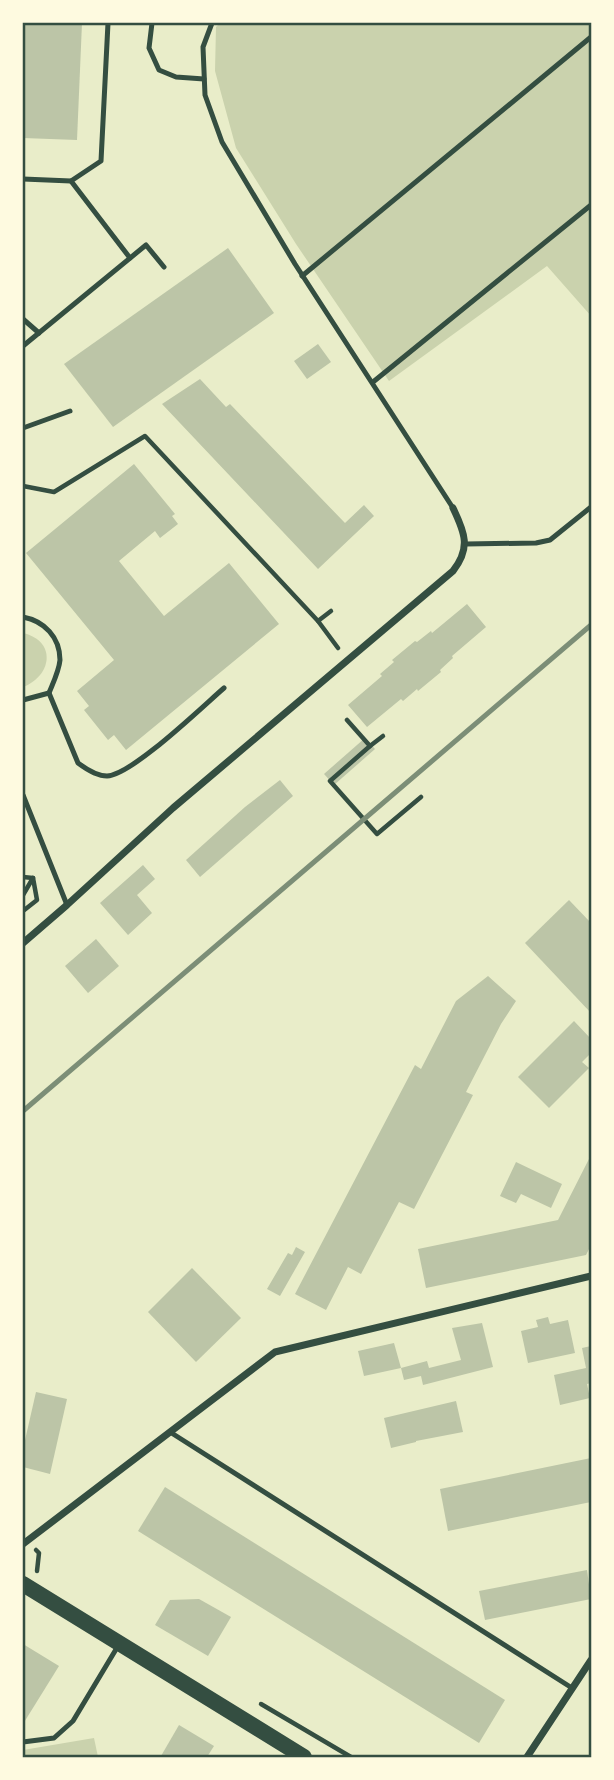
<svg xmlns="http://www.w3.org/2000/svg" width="614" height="1780" viewBox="0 0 614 1780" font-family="'Exo 2',sans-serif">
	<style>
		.green { fill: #cad2ad }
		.building { fill: #bcc5a7 }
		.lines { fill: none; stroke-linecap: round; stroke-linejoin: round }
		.path { stroke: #344e41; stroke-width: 4.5 }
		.service { stroke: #344e41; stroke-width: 5 }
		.minor { stroke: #344e41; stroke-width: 7 }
		.primary { stroke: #344e41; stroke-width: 16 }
		.rail { stroke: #7c8e77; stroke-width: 5 }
		.neatline { fill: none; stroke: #344e41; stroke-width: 2.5 }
	</style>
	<rect width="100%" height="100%" fill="#e9edc9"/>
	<g class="green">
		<polygon points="220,23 591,23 591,316 547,266 389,381 296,244 236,148 215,71 216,27"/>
		<path d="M23 633C57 641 52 676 23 687Z"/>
		<polygon points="94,1738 98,1757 23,1757 23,1750"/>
	</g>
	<g class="building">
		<polygon points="23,23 82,23 77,140 23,138"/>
		<polygon points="228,248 274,313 113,427 64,364"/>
		<polygon points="318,344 331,362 307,379 294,361"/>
		<polygon points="200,379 226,407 230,404 345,523 364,505 374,516 318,569 162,404"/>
		<polygon points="134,464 175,514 172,516 178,524 160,538 155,531 119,561 164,616 229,563 279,624 126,750 114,735 108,740 84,710 89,706 77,691 114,660 26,553"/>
		<polygon points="467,604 486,627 452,656 453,658 440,670 441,672 418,691 417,689 403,701 401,699 367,727 348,705 382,676 380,674 394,662 392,660 415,641 417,642 431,631 432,633"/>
		<polygon points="365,738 375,749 334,785 324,774"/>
		<polygon points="280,780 293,796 200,877 186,860 245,807"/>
		<polygon points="143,865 155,879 137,895 152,913 128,935 100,903"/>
		<polygon points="569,900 591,923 591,1013 525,943"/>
		<polygon points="96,939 119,966 88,993 65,966"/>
		<polygon points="488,976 516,1001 501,1024 466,1092 473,1095 414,1209 399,1202 361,1274 348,1267 326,1310 295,1294 415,1065 421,1069 456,1001"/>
		<polygon points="574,1021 591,1039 591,1053 582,1062 589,1068 549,1108 518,1077"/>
		<polygon points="591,1155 591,1245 586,1255 426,1288 418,1249 558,1220"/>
		<polygon points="516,1162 562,1184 551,1208 521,1194 516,1203 500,1196"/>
		<polygon points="296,1247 305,1252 280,1296 267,1289 288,1253 292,1255"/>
		<polygon points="192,1268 241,1318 196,1362 148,1312"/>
		<polygon points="548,1317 550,1324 568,1320 575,1353 528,1363 521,1331 538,1327 536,1320"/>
		<polygon points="482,1323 493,1367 423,1385 421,1376 404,1380 401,1368 364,1376 358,1351 394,1343 401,1368 427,1361 429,1368 461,1360 452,1328"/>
		<polygon points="591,1346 591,1383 587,1384 590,1398 560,1405 554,1375 586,1368 582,1348"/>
		<polygon points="36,1392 67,1399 50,1474 23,1467 23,1449"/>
		<polygon points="456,1401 463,1432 416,1441 416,1442 391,1448 384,1418"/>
		<polygon points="591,1458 591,1502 448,1531 440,1489"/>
		<polygon points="165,1487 505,1700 479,1743 138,1531"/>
		<polygon points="587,1570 591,1599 485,1620 479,1591"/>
		<polygon points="199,1599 231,1617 208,1656 155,1625 170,1600"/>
		<polygon points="23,1644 59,1666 23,1724"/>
		<polygon points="179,1725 214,1746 207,1757 161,1756"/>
	</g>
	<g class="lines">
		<g class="path">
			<polyline points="23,486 54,492 145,436 318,621 338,648"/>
			<polyline points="318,621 331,611"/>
			<polyline points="347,720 370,746 330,781 377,834 421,797"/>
			<polyline points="370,746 383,736"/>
			<polyline points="23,877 33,878"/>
			<polyline points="23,895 33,878"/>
			<polyline points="23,911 37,900 33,878"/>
			<polyline points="36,1550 39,1553 37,1571"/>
			<polyline points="261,1704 351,1757"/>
		</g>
		<g class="service">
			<polyline points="108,23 101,161 71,181 130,258"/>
			<polyline points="152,23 149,48 159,70 176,77 204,79"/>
			<polyline points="212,23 203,47 205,95 222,142 295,264 453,508"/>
			<polyline points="23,179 71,181"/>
			<polyline points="302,276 591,37"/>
			<polyline points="23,319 39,333"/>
			<polyline points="23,346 146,245 164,267"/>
			<polyline points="373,382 591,205"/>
			<polyline points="23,428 70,411"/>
			<polyline points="466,544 536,543 550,540 591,507"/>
			<path d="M23 617C44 621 60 637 60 660 59 671 53 683 49 693L78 763C86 769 97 776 107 776 132 775 203 706 224 688"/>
			<polyline points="23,700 49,693"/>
			<polyline points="23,795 67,905"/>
			<polyline points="170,1432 572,1688"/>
			<polyline points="23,1742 54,1738 73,1721 118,1646"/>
		</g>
		<g class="minor">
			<path d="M23 943 67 905 173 808 453 571C471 548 465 533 453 508"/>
			<polyline points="23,1544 275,1352 591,1276"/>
			<polyline points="527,1757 591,1660"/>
		</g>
		<polyline class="primary" points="23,1584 304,1757"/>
		<polyline class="rail" points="23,1111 591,625"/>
	</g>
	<rect width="614" height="1780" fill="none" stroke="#fefae0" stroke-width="49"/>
	<rect x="24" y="24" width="566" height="1732" class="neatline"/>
</svg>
